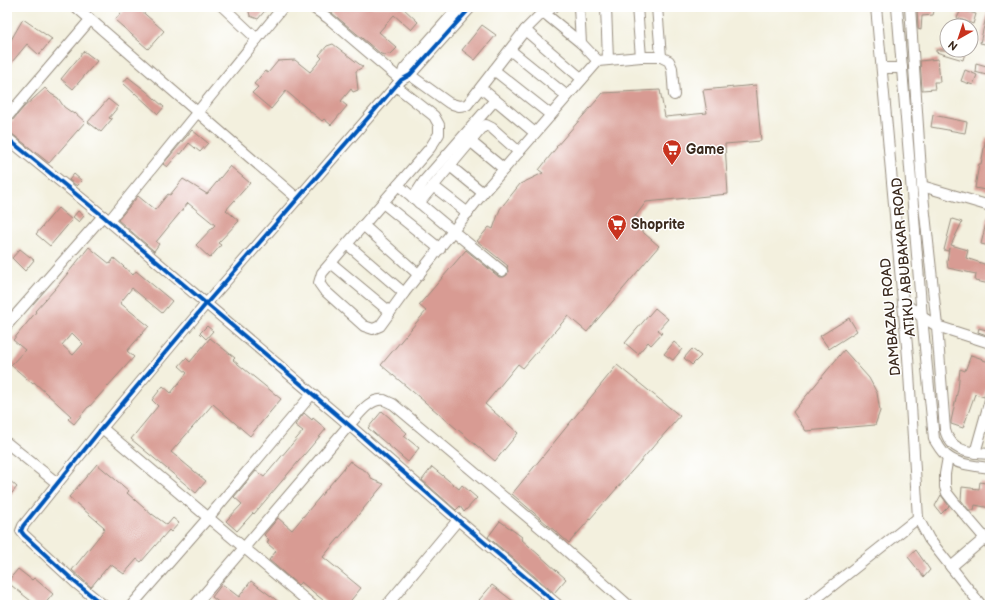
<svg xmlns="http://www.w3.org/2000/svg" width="997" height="612" viewBox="0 0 997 612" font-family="'Balsamiq Sans',sans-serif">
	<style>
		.building { fill: #d89b93; fill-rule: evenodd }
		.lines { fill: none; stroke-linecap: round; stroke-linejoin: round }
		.minor-casing { stroke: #978d7e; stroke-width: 12 }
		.minor { stroke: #fff; stroke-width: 10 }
		.cycleway-casing { stroke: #fff; stroke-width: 6 }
		.cycleway { stroke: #0057b8; stroke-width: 4 }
		.labels { text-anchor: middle; stroke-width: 3; stroke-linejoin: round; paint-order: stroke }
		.poi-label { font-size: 14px; font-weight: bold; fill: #3b2a1e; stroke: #fff; text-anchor: start }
		.street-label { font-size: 14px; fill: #3b2a1e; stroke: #fff }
	</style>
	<rect width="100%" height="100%" fill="#fff"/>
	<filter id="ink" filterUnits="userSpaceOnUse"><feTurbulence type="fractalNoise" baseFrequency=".025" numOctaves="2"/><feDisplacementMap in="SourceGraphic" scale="8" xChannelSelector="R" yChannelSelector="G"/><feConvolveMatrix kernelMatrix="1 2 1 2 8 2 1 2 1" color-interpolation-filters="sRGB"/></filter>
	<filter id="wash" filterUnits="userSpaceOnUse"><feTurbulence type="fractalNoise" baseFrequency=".012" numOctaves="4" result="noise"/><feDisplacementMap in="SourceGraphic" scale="16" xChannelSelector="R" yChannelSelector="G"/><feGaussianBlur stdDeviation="0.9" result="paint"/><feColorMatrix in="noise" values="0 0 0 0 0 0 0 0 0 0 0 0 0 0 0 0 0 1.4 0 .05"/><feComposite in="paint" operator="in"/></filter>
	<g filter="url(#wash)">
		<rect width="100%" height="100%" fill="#f3f0de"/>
		<g id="blocks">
			<g class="building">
				<polygon points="126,7 137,7 164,31 148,49 115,20"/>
				<polygon points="248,7 268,7 258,19 250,16"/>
				<polygon points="323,7 402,7 418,22 411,30 394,15 379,32 397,48 392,53 385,55 381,54 332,13"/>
				<polygon points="917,7 935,7 933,15 922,16 921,30 918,29"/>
				<polygon points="961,10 976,14 973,24 957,18"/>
				<polygon points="987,13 990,13 990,45 980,43"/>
				<polygon points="23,19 52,39 39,55 27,44 7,68 7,37 11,40"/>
				<polygon points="482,25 496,35 475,60 462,50"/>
				<polygon points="333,44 363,67 356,71 358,90 353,92 351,89 341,101 347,106 331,125 324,119 322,121 286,91 271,109 252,93 258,87 254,84 265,71 268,73 278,61 295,60 310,72 322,58 319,55 327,46"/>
				<polygon points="936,50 965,50 964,53 965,53 963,60 936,52"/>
				<polygon points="84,51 97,61 73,89 61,79"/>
				<polygon points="938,59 940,82 934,82 935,89 922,90 920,61"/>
				<polygon points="976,63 990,67 990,76 975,72"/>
				<polygon points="965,70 977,75 973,85 961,81"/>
				<polygon points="128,77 146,91 164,107 158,114 135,93 135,94 123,83"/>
				<polygon points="756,85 761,141 725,144 728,194 646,202 631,222 659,246 587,332 568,316 523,368 518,364 485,404 518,433 495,461 381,365 426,311 419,305 466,250 499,277 504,277 507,275 508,272 507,267 508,266 477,241 489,227 493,229 500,209 520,184 543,173 539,170 557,147 556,147 603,93 660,90 665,117 707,113 703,90"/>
				<polygon points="45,88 51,94 58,98 64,107 74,114 75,113 85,122 49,163 11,133 7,132 7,126 9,123 12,121 23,108"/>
				<polygon points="108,99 118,107 109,118 112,119 101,132 88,122"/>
				<polygon points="933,115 967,122 965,133 931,127"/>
				<polygon points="192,130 208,143 200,152 189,143 181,154 179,153 167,167 163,164"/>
				<polygon points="986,138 990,138 990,191 975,188 979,164 981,164"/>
				<polygon points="230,166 250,183 226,210 239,221 218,243 221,245 210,258 196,245 215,225 188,203 156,242 159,244 154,251 118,220 138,196 155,210 168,194 170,195 183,179 207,194"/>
				<polygon points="74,174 82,181 77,186 69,180"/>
				<polygon points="58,208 72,220 50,246 36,234"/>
				<polygon points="78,211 84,216 79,222 73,217"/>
				<polygon points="988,215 990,215 990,246 981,244"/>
				<polygon points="952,219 962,222 951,245 968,250 966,258 990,266 990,284 975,281 976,274 948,268 947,262 949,248 948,251 944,250"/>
				<path d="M89 247 110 264 114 258 133 275 136 271 172 301 162 313 132 288 120 303 149 326 127 351 134 357 89 407H88L74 424 68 419 71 416 34 382 33 384 11 365 25 350 13 340 36 312 35 311 55 289ZM72 333 83 344 73 355 62 345Z"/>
				<polygon points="20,249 34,260 25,271 12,258"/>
				<polygon points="655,308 668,319 658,330 662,333 651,345 648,342 638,354 625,343"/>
				<polygon points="849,318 857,331 829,349 820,336"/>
				<polygon points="207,326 213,331 206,339 200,333"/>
				<polygon points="979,328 990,331 990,336 978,332"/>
				<polygon points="210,338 235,358 233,360 281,399 250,436 213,404 171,452 206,481 196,493 131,439 158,406 152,400 163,386 171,393 187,373 179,366 186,358 190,362"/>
				<polygon points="674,342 682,349 673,360 664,354"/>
				<polygon points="692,349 701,356 692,365 684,358"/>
				<polygon points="844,350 869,378 877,393 880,411 875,425 806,431 793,412"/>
				<polygon points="971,355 983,359 983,360 989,362 990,370 988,378 989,379 984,397 975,394 963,428 951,424 951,421 958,389 960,369 965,371"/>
				<polygon points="617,365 680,416 569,543 512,494"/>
				<polygon points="382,411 407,433 404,436 419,448 408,462 368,428"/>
				<polygon points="304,413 312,420 313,418 326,429 254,514 253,513 237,531 226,521 242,504 234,497 256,471 264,477 303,431 295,425"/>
				<polygon points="350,461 358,467 366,471 373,480 384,484 323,557 361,588 347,605 329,605 301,582 298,585 269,560 276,551 267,543 269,540 264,535 278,518 292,530"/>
				<polygon points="97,464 129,491 127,493 152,515 152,514 167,525 173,518 179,523 171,532 169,530 141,562 137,559 124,574 110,564 91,587 72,570 105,529 103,528 104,527 69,497"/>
				<polygon points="432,467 459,489 462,485 477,498 464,512 460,506 456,510 422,480"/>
				<polygon points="7,478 17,487 7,499"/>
				<polygon points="980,482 990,484 990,508 975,505 974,510 969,510 961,500 962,487 979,489"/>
				<polygon points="941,495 949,506 941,514 935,506"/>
				<polygon points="500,521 522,537 521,539 566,579 554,593 488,537"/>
				<polygon points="916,550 930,570 924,577 908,557"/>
				<polygon points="18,569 32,580 34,578 53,594 44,605 36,605 7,582"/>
				<polygon points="251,581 283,605 222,605 212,597 222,584 239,597"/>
				<polygon points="492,585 518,605 485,605 479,600"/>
			</g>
		</g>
	</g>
	<g filter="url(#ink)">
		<use href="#blocks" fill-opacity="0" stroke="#978d7e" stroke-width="1"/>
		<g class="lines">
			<g class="minor-casing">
				<g id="minor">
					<polyline points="76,7 298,199"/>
					<polyline points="223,7 257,39"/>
					<polyline points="312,7 328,18 401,80"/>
					<polyline points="579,7 581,43"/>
					<polyline points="606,7 608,60"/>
					<polyline points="637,7 641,57"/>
					<polyline points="657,7 661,57"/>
					<polyline points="876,7 908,357 918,518 929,539 981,605"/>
					<path d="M897 7 922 317 934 439C938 445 941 452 948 457 959 465 976 466 990 468"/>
					<path d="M910 7 922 186 937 326 945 430C946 433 947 437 949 439 957 453 976 453 990 454"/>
					<polyline points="543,12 581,43 598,61"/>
					<polyline points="525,30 582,79"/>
					<polyline points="510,50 567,96"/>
					<polyline points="882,68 902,68"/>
					<polyline points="494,70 551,115"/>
					<polyline points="410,75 449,103 459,106 467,105 525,30 543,12 554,7"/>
					<polyline points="401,80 404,69 459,7"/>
					<polyline points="396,86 434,116 439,125 439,134 430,148 322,273 319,283 324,290 364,326 373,329 380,326 404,293 483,193 598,61 641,57 661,57 669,61 672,68 674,95"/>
					<polyline points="481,88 535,133"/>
					<polyline points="7,117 90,20"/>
					<polyline points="7,138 103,216 349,425 458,520 558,605"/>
					<polyline points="470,141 504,169"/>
					<polyline points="450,166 483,193"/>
					<polyline points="398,185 453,231 502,271"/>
					<polyline points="433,186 468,213"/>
					<polyline points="922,186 990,206"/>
					<polyline points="413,198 424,181 495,100"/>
					<polyline points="383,203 440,249"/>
					<polyline points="419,203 482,128 486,125 492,128 519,152"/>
					<polyline points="109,221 283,7"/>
					<polyline points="363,225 419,275"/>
					<polyline points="347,244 404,293"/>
					<polyline points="331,263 390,312"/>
					<polyline points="903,302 922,317 937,326 990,343"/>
					<polyline points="7,325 103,216"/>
					<polyline points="102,428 312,605"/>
					<polyline points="7,443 57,483"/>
					<polyline points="975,453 990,400"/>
					<polyline points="948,457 945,474 945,487 947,493 954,502 990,544"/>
					<polyline points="951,567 985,538"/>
					<polyline points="103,605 76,583 24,535 21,531 23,526 102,428 206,304 401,80 410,75 471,7"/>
					<polyline points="132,605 208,518 312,394"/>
					<path d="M195 605 349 425C358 416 370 397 384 400 387 401 390 403 393 404L543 530 628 605"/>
					<polyline points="387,605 458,520"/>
					<polyline points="808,605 918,518"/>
				</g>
			</g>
			<use href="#minor" class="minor"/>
			<g class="cycleway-casing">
				<g id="cycleway">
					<polyline points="7,138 103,216 349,425 458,520 558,605"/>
					<polyline points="103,605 76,583 24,535 21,531 23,526 102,428 206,304 401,80 410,75 471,7"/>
				</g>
			</g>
			<use href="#cycleway" class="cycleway"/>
		</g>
	</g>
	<defs>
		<g id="supermarket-pin" transform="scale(1)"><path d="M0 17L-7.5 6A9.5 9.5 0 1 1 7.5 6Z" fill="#c8321e" stroke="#fff"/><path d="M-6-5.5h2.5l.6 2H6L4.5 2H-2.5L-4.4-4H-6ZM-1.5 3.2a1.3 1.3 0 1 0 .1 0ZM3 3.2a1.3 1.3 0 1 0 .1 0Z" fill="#fff"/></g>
	</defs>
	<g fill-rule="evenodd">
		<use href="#supermarket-pin" x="672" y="149"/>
		<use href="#supermarket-pin" x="617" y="224"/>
	</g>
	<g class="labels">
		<g class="poi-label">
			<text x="686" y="154">Game</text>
			<text x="631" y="229">Shoprite</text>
		</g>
		<g class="street-label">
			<text transform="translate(903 257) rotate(-95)" y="5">ATIKU ABUBAKAR ROAD</text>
			<text transform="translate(890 317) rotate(-95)" y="5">DAMBAZAU ROAD</text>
		</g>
	</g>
	<rect width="997" height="612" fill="none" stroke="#fff" stroke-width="24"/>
	<g transform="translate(959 38) rotate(219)"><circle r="19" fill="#ffffff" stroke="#b1aaa5"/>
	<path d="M0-3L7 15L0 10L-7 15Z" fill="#c8321e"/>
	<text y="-6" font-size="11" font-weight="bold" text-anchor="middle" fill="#3b2a1e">N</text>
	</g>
</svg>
